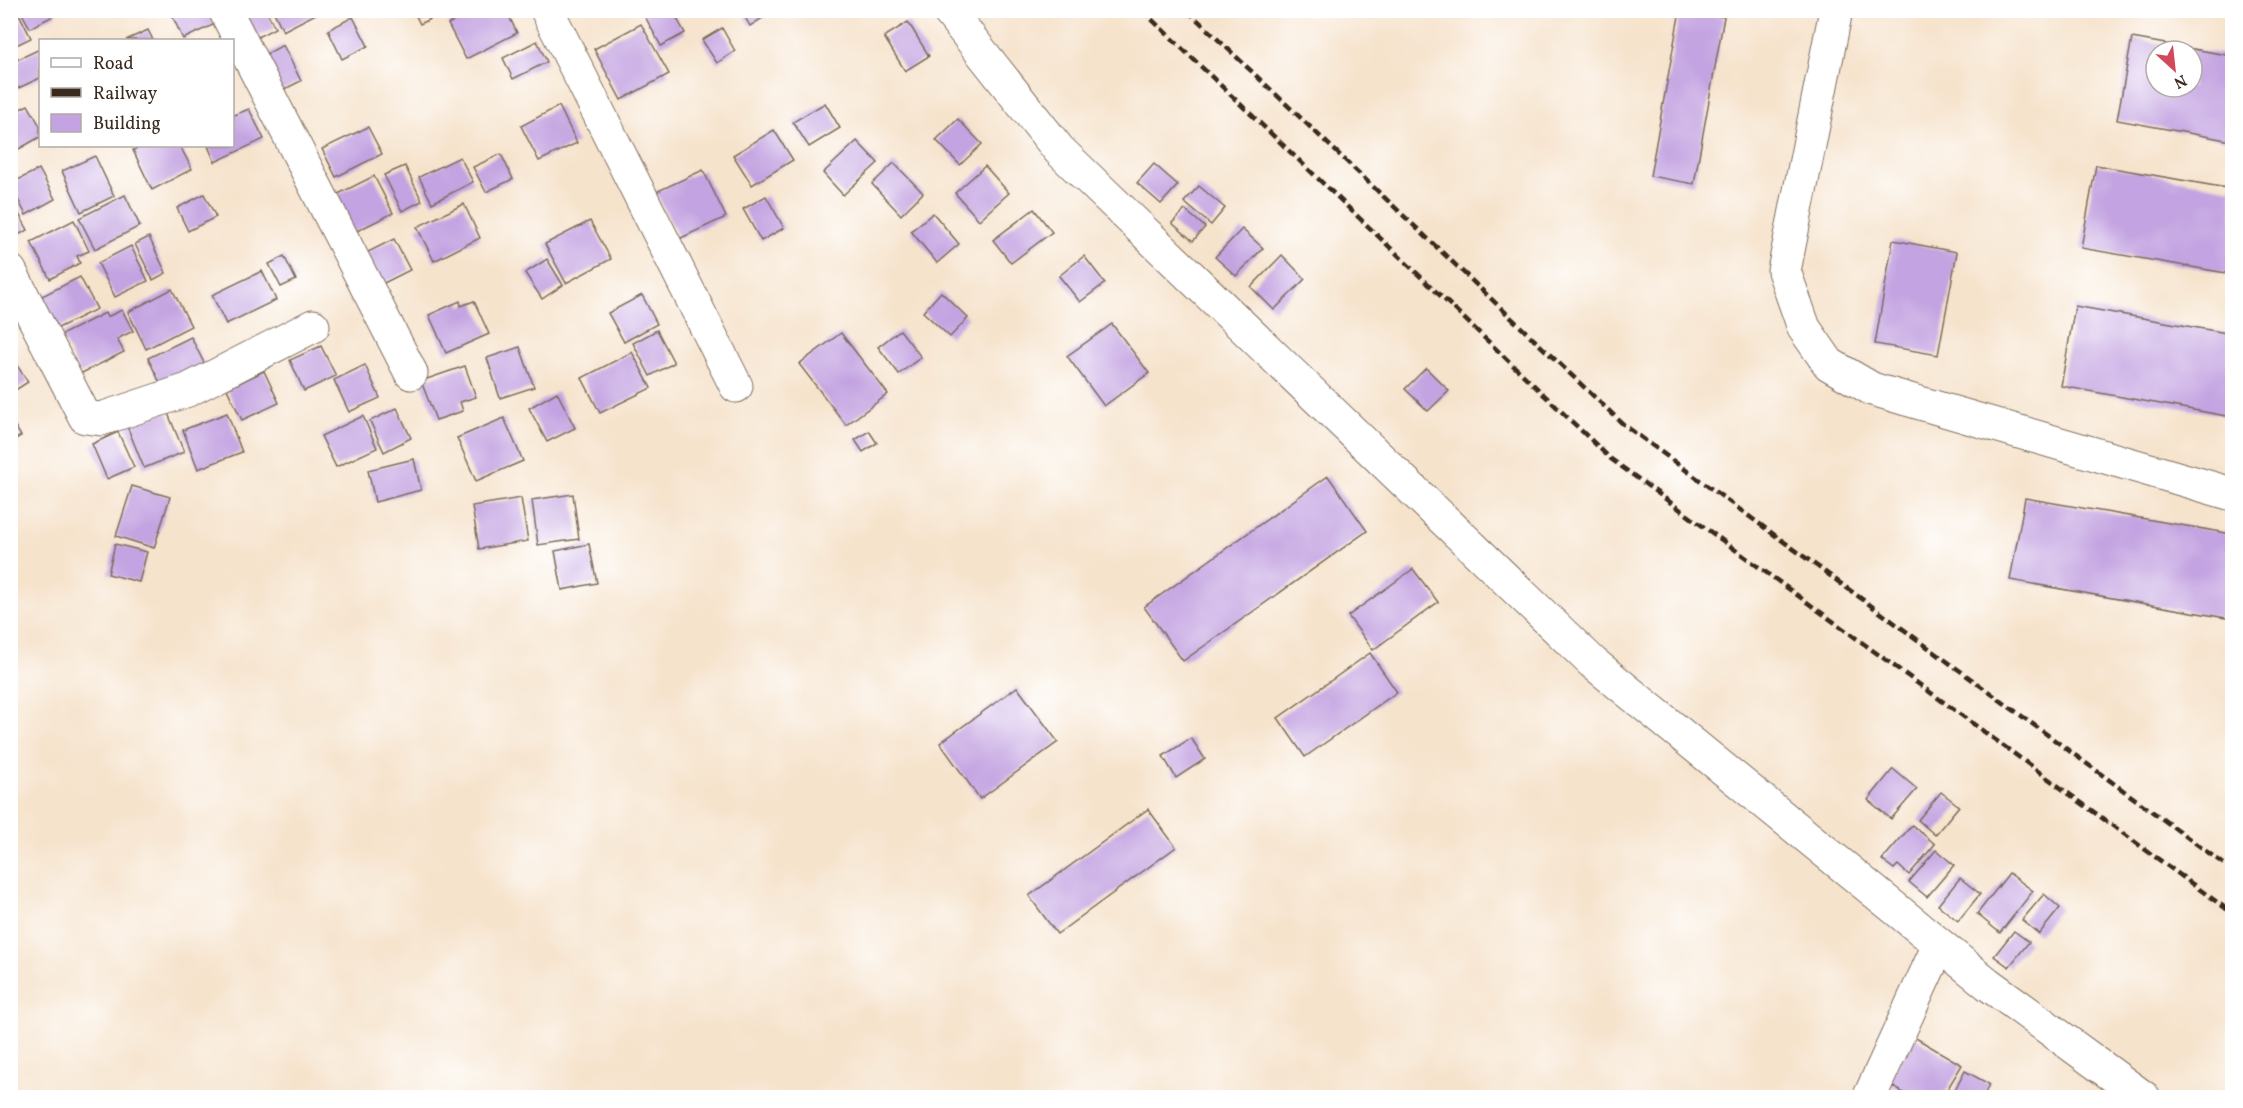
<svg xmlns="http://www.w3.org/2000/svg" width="2243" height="1108" viewBox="0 0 2243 1108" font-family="Vollkorn,serif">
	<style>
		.building { fill: #c3a3e1; fill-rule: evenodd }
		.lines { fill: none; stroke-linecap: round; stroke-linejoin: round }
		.minor-casing { stroke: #7c6b5b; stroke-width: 35 }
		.minor { stroke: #fff; stroke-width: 33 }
		.rail { stroke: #3b2a1e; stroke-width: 4.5; stroke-dasharray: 9 4.5; stroke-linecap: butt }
	</style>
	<rect width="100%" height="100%" fill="#fff"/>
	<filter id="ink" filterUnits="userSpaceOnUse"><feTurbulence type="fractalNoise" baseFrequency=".0167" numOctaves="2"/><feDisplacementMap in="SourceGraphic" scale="12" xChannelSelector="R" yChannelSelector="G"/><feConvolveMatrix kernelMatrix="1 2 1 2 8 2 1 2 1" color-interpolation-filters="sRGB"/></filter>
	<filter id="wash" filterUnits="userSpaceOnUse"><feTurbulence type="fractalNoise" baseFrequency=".008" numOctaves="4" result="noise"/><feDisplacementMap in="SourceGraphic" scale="24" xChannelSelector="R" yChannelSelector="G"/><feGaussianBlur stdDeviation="1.35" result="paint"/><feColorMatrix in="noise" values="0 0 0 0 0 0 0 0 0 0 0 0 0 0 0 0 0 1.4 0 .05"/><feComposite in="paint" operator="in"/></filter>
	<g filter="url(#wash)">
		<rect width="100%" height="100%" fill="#f6e3cc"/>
		<g id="blocks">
			<g class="building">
				<polygon points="10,10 17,10 31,38 10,48"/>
				<polygon points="20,10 55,10 57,14 30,28"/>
				<polygon points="176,10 209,10 215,24 183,39 171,13"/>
				<polygon points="233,10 266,10 275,28 248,42"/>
				<polygon points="273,10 314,10 316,14 283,31"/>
				<polygon points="413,10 448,10 420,24"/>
				<polygon points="475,10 506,10 517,33 466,59 448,24"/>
				<polygon points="672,10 685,33 661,46 642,11"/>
				<polygon points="741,10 775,10 750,26"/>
				<polygon points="1680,10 1724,17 1694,184 1650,176"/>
				<polygon points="353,17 368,46 342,59 328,30"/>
				<polygon points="908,22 929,56 905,71 884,37"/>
				<polygon points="641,24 669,74 621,100 594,49"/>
				<polygon points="722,28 735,51 717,63 702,40"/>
				<polygon points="148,30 153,40 126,40"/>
				<path d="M2132 38 2232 56V141L2117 120ZM2156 51H2192V87H2156Z"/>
				<polygon points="537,41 547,62 513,79 503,58"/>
				<polygon points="283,45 301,81 273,95 255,60"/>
				<polygon points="40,49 40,78 10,92 10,63"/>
				<polygon points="825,103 840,128 809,147 793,122"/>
				<polygon points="28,105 40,126 40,137 10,154 10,114"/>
				<polygon points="559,106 577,143 539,161 521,126"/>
				<polygon points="249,109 264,139 215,162 208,146 232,146 232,116"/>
				<polygon points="958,119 982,144 960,165 936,140"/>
				<polygon points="368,127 382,154 336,177 322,149"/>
				<polygon points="774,130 793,160 752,185 733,155"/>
				<polygon points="857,141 878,163 843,195 823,173"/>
				<polygon points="142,146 180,146 192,169 152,190 133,150"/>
				<polygon points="501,154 513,179 486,192 473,167"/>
				<polygon points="95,156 114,196 81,212 62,171"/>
				<polygon points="460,157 473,182 432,203 419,177"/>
				<polygon points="894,163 923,193 901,215 872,184"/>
				<polygon points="1154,164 1178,185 1161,204 1137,183"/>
				<polygon points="2096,165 2232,189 2232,274 2081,248"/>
				<polygon points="405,166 422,201 402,211 384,175"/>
				<polygon points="985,166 1009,193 979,220 955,193"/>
				<polygon points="39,169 55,199 26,215 10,184"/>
				<polygon points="703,170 726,217 679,239 656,192"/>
				<polygon points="374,176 393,213 351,234 332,197"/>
				<polygon points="1199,186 1225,208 1211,225 1184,202"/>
				<polygon points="204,194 216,217 188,231 177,208"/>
				<polygon points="125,195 140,226 95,249 79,218"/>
				<polygon points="766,196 784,228 761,241 743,209"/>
				<polygon points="10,198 28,230 10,239"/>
				<polygon points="464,204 480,238 434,261 417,227"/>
				<polygon points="1034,209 1052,232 1011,263 993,240"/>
				<polygon points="1185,210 1205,227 1193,241 1172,223"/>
				<polygon points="933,213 959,244 937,263 911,231"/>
				<polygon points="74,220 89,251 77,256 80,263 50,279 31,242"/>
				<polygon points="590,221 611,259 566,283 545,244"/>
				<polygon points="1242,229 1263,248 1236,276 1215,257"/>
				<polygon points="149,237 166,273 153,280 135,244"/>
				<polygon points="394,239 410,270 382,284 366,253"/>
				<polygon points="1893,240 1957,252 1938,355 1875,344"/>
				<polygon points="131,246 148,281 115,297 98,263"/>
				<polygon points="1282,255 1305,279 1274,310 1251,287"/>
				<polygon points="284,256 296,280 281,287 269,264"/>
				<polygon points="1084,256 1105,283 1080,302 1059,276"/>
				<polygon points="547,259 563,285 542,299 525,273"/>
				<polygon points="262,271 276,300 226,324 212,295"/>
				<polygon points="80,277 97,309 54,330 38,298"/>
				<polygon points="172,289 191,326 146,349 128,312"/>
				<polygon points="941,292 968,318 950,337 923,312"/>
				<polygon points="642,295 657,324 624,342 608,313"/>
				<polygon points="460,301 461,306 474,301 489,334 446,353 429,315"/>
				<polygon points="2075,306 2232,334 2232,417 2061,386"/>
				<polygon points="122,310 133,331 117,339 124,352 80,374 61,335 105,313 107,317"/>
				<polygon points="1112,324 1149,373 1104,406 1067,356"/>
				<polygon points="657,330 674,363 650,376 633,343"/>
				<polygon points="900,330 921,357 899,374 878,347"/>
				<polygon points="841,333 888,394 846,425 799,364"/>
				<polygon points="191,337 207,369 164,391 148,358"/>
				<polygon points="321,346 336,376 304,391 290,360"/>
				<polygon points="520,347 534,387 500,398 487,358"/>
				<polygon points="632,352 651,388 600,413 582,378"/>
				<polygon points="10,355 28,382 14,391 10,386"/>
				<polygon points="365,365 380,398 349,412 334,380"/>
				<polygon points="465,366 476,397 460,402 463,411 436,420 421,381"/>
				<polygon points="1426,368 1449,391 1428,411 1405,389"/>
				<polygon points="264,371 279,403 242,420 227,389"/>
				<polygon points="557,392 575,428 547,442 529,408"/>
				<polygon points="397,408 411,438 384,452 370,421"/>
				<polygon points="167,411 184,452 144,468 127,426"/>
				<polygon points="227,413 242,452 198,469 183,430"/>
				<polygon points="363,416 377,448 336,467 321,436"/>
				<polygon points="10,418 21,436 10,442"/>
				<polygon points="504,418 523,461 476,481 457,438"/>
				<polygon points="869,431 877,443 863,452 855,440"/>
				<polygon points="118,432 134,467 107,479 92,444"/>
				<polygon points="414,459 421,490 375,502 368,470"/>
				<polygon points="1328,476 1367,531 1183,661 1144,607"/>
				<polygon points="132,486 170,497 154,548 116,536"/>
				<polygon points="573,494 579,539 538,545 532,500"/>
				<polygon points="521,498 528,541 479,549 472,506"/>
				<polygon points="2025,498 2232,534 2232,619 2010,580"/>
				<polygon points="115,544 147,552 139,582 108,574"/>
				<polygon points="589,544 597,583 562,590 555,551"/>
				<polygon points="1413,569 1438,602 1373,650 1348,616"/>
				<polygon points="1370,653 1397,692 1305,757 1278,718"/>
				<polygon points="1017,687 1058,742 980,799 940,743"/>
				<polygon points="1191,738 1205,759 1176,778 1163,756"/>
				<polygon points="1893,769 1917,789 1891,819 1868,800"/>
				<polygon points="1941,792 1959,806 1935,835 1918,820"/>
				<polygon points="1148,809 1176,847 1057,934 1029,896"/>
				<polygon points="1912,825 1935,844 1909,875 1898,865 1894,869 1882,860"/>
				<polygon points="1936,850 1954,865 1927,897 1909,882"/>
				<polygon points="2009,873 2033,891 2000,933 1977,914"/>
				<polygon points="1960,878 1980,894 1958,921 1938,905"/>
				<polygon points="2044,894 2060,908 2039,934 2022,920"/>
				<polygon points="2014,931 2029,942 2009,967 1994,956"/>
				<polygon points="1914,1037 1962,1065 1942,1098 1912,1098 1887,1083"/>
				<polygon points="1965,1071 1989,1084 1983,1098 1951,1098"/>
			</g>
		</g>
	</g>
	<g filter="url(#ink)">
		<use href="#blocks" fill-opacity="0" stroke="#7c6b5b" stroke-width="1.5"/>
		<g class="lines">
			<g class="minor-casing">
				<g id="minor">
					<polyline points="225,10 411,373"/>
					<polyline points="547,10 736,386"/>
					<polyline points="948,10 1059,150 1592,662 1988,984 2144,1098"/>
					<polyline points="1836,10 1784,271 1804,328 1829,364 1872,389 2232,494"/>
					<polyline points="10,271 85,417 101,419 188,390 313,326"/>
					<polyline points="1869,1098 1939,945"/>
				</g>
			</g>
			<use href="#minor" class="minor"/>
			<g class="rail">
				<polyline points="1142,10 1611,459 2232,913"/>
				<polyline points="1187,10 1623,424 2232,870"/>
			</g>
		</g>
	</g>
	<rect width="2243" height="1108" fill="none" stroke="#fff" stroke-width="36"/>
	<rect x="39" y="39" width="195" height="108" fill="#ffffff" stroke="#b1aaa5" stroke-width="1.5"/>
	<rect x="51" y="58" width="30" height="9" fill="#ffffff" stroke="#b1aaa5" stroke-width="1.5"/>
	<text x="93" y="69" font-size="18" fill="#3b2a1e">Road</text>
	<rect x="51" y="88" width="30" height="9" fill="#3b2a1e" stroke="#b1aaa5" stroke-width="1.5"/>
	<text x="93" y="99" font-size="18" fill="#3b2a1e">Railway</text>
	<rect x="51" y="114" width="30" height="18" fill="#c3a3e1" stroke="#b1aaa5" stroke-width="1.5"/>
	<text x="93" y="129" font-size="18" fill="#3b2a1e">Building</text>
	<g transform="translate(2174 69) rotate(153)"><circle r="28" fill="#ffffff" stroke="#b1aaa5" stroke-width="1.5"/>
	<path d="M0-4.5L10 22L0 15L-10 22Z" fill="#d1495b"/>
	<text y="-9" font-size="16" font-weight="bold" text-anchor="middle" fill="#3b2a1e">N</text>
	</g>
</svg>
